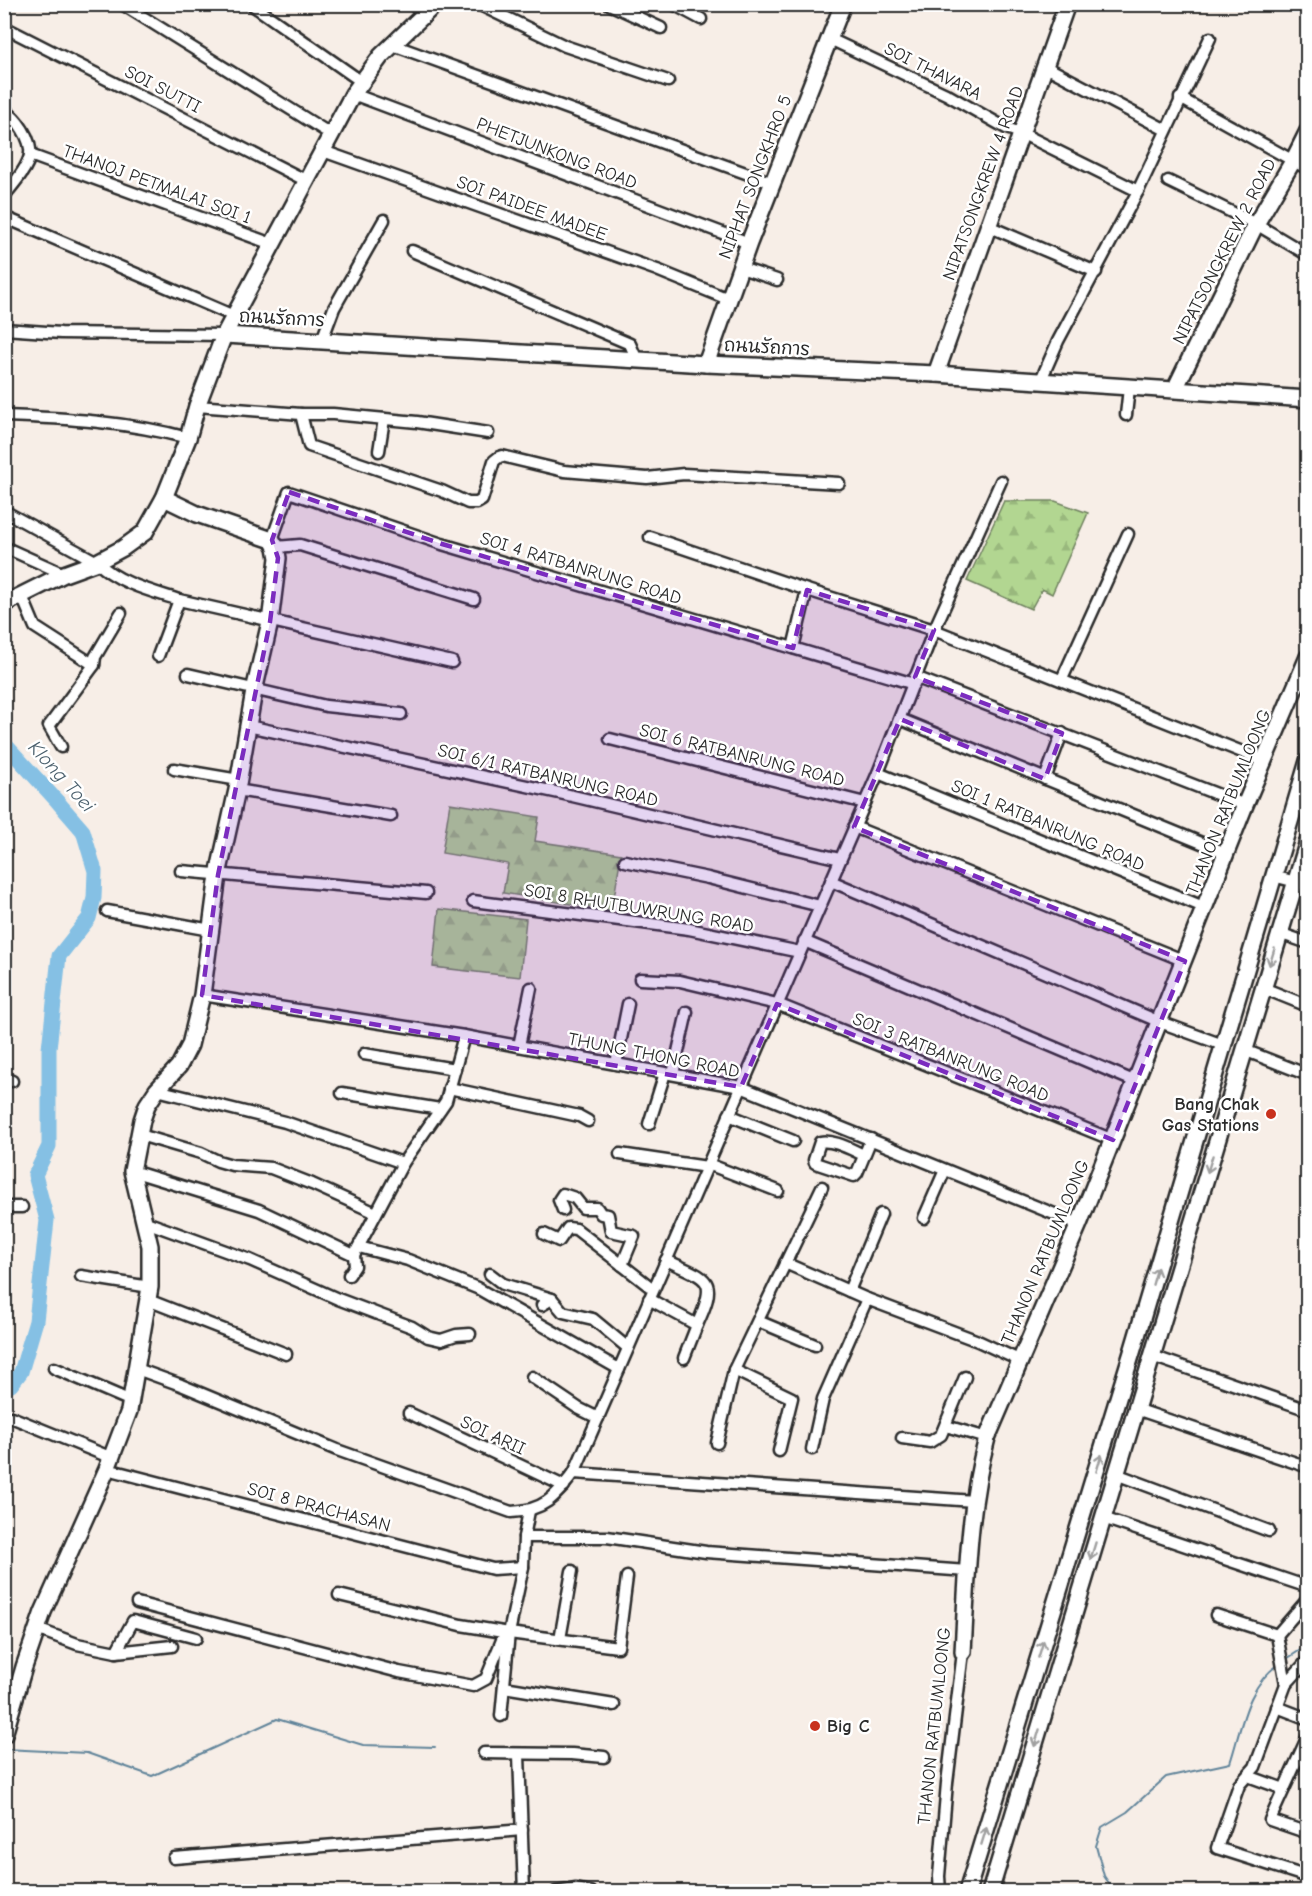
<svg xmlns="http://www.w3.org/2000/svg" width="1312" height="1896" viewBox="0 0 1312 1896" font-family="'Comic Neue','Playpen Sans Thai',sans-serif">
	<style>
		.forest { fill: url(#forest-firs); stroke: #6e805e; stroke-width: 1.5 }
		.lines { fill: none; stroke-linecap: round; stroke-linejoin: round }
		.stream { stroke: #61849a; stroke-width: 2 }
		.river { stroke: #85c0e4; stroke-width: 15 }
		.street-casing { stroke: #2b2b2b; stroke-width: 15 }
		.secondary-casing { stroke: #2b2b2b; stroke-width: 20 }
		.street { stroke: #fff; stroke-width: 10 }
		.secondary { stroke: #fff; stroke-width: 15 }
		.oneway { stroke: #a0a0a0 }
		.marked { fill: #7b2cbf; fill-opacity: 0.2; stroke: #7b2cbf; stroke-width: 4.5; stroke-dasharray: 12 8; stroke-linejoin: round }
		.poi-dot { fill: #c8321e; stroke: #fff; stroke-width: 2 }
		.labels { text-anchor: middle; stroke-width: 5; stroke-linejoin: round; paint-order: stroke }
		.street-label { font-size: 18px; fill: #2b2b2b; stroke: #fff }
		.poi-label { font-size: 18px; font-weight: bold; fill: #2b2b2b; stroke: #fff; text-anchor: end }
		.water-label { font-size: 20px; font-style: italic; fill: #4a5f6c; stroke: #fff }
	</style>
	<defs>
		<pattern id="forest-firs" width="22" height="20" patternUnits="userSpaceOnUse" patternTransform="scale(1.5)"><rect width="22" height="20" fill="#b2d691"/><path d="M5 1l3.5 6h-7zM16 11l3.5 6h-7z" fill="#99b87d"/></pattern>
	</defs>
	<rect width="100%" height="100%" fill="#f7eee7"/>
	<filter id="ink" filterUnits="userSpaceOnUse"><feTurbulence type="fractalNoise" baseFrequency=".0167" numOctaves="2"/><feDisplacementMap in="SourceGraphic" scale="12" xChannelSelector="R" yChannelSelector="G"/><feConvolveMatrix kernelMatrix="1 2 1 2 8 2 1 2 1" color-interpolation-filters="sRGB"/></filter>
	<g filter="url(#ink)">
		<g class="forest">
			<polygon points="1004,501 1055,501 1088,513 1052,594 1042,589 1031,609 967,581"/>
			<polygon points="450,803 539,817 535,841 621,854 612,911 503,893 508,864 442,853"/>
			<polygon points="439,909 526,919 520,977 433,967"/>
		</g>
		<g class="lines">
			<g class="stream">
				<polyline points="1285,1660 1308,1645"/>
				<polyline points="4,1749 87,1753 152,1776 277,1719 363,1745 435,1747"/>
				<path d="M1115 1892 1104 1876 1096 1846 1102 1827 1127 1812 1166 1777 1230 1763C1241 1730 1247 1685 1278 1665"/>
			</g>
			<polyline class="river" points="4,743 57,801 83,831 95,871 94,898 89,918 59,956 49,1049 49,1146 35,1175 47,1220 36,1321 21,1372 11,1385 4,1389"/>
			<g class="street-casing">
				<g id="street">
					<polyline points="122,4 332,135"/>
					<polyline points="251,4 362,82"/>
					<polyline points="412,4 425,14"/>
					<polyline points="478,4 565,46 668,81"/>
					<polyline points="609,4 661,28"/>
					<polyline points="673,4 701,19"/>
					<polyline points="4,27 307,181"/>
					<polyline points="830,39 946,94 1006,128 1021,133 1138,191"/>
					<polyline points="393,45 773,183"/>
					<polyline points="1046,67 1166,130"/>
					<polyline points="353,94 749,243"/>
					<polyline points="1180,98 1308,169"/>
					<path d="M4 110C17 118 32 139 30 155 28 168 12 186 4 196"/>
					<polyline points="323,151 657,270 728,299"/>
					<polyline points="30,155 272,244"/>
					<polyline points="1168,181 1256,224 1308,255"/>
					<polyline points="4,217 234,316"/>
					<polyline points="988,226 1096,272"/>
					<polyline points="412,251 630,344 637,360"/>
					<polyline points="741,268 777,280"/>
					<polyline points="4,329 61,333 224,335"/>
					<polyline points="322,340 334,308 384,220"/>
					<polyline points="1040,382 1058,341 1138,191 1210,38"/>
					<polyline points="197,406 301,414 333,414 417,422 488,433"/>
					<polyline points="301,414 309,446 442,491 468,503 477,503 482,500 494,461 499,457 502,456 564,471 647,478 684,474 839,483"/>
					<polyline points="1126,415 1129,388"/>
					<path d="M4 416C66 418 129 422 188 438"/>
					<polyline points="379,451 384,419"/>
					<path d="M4 511 97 562C118 583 151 591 179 600"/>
					<polyline points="650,537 807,590 934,630 1265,761"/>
					<polyline points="272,540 289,492 442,544 914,684"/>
					<polyline points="4,547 64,574"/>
					<polyline points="276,547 300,545 474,599"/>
					<polyline points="22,596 35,627 94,665 49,726 61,747"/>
					<polyline points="793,648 807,590"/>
					<polyline points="158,656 179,600 452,662"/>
					<polyline points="94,665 95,657 121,613"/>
					<polyline points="188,674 326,706 401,714"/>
					<polyline points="915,677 1245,805"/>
					<polyline points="1062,679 1128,534"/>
					<polyline points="900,719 1226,853"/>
					<polyline points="248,726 564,794 840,859"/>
					<polyline points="610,739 865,803"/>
					<polyline points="174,769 239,780"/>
					<polyline points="878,773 1206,908"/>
					<polyline points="1045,779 1062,733"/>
					<polyline points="237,790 391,816"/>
					<polyline points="854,827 1185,961"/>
					<polyline points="625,861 708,878 820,906"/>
					<polyline points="181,871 426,893"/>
					<polyline points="1273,876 1308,885"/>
					<polyline points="831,881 1160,1022 1223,1045"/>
					<polyline points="473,901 689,929 800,952"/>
					<polyline points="107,911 211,930"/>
					<polyline points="1279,933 1308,943"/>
					<polyline points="804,941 1136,1082"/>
					<polyline points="640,979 680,981 777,1004 1113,1140"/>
					<polyline points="1263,988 1308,1006"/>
					<polyline points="202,995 464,1036 741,1087 1079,1224"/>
					<polyline points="519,1046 531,988"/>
					<polyline points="1244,1050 1308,1075"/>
					<polyline points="364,1054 455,1069"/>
					<polyline points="616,1064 628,1004"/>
					<polyline points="673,1074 687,1012"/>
					<polyline points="4,1078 12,1081"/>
					<polyline points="449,1088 579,1116 588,1121"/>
					<polyline points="157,1090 285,1122 403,1163"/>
					<polyline points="342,1093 440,1109"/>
					<polyline points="729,1115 793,1141"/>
					<polyline points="649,1124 665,1073"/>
					<polyline points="140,1135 201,1153 218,1161 232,1165 271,1168 312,1184 376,1213"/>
					<polyline points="620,1154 707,1167"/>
					<path d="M864 1155C852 1150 833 1139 820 1142L814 1160 815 1163 854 1176 857 1173 871 1139"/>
					<polyline points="708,1164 778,1191"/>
					<polyline points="132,1171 259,1210 354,1255"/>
					<polyline points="4,1207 22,1207"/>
					<polyline points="563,1210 559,1200 563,1194 575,1198 583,1208 597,1208 601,1214 608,1215 611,1231 634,1236 622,1265"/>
					<polyline points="924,1218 945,1170"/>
					<polyline points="146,1222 250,1260 338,1299 412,1327 428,1337 441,1340 456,1335 470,1334"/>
					<polyline points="544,1234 559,1241 568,1228 576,1229 653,1289"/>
					<polyline points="359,1247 408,1260 477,1288 619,1369"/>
					<polyline points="785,1263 867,1299 978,1341 1021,1361"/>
					<polyline points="490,1274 503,1284 552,1299 542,1305"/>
					<polyline points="349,1275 355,1266 354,1255 403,1163 446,1101 464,1036"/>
					<polyline points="81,1276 150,1287"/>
					<polyline points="849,1291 881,1214"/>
					<polyline points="552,1299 563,1312 593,1319 628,1348"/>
					<path d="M649 1299 697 1325C719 1277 708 1280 666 1260"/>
					<polyline points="148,1300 286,1354"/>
					<polyline points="758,1321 815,1345"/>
					<polyline points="1152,1356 1308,1410"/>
					<polyline points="684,1358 697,1325"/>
					<polyline points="54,1368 131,1401"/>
					<path d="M137 1369 181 1385 337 1450 511 1512C544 1511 555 1497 574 1473L878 773 934 630 1001 481"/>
					<polyline points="734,1370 792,1398 779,1451"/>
					<polyline points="532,1377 578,1408 598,1418"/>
					<polyline points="1136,1409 1308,1467"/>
					<polyline points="409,1413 564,1486"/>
					<polyline points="11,1417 112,1458"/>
					<polyline points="946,1426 987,1438"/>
					<polyline points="902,1438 930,1442 941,1435 965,1377"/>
					<polyline points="717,1443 734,1370 822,1187"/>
					<polyline points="812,1449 823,1399 867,1299"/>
					<polyline points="107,1469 493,1569 523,1567"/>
					<polyline points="574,1473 974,1501"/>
					<polyline points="1116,1474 1269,1531"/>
					<polyline points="1103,1518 1308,1587"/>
					<polyline points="524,1537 607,1537 706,1552 967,1571"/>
					<polyline points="339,1595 461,1625 509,1633 618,1647 627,1577"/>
					<polyline points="137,1603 399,1672 473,1686 486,1679 502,1640 509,1633"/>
					<polyline points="1216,1615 1277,1635"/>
					<polyline points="37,1629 77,1644 116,1652 172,1646"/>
					<polyline points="1277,1635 1286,1684"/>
					<polyline points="1277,1635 1308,1599"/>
					<polyline points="560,1639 572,1571"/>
					<polyline points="116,1652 133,1621 196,1638"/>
					<polyline points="1308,1660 1286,1684 1255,1767 1239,1785 1217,1848 1308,1877"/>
					<polyline points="504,1687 614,1705"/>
					<polyline points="1277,1707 1308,1719"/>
					<polyline points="501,1716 509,1633 523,1567 524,1537 529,1511"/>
					<polyline points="1308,1736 1270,1820 1308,1833"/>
					<polyline points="484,1753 572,1754 604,1757"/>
					<polyline points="519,1755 524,1892"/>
					<polyline points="1248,1776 1284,1789"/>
					<polyline points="174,1858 522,1830"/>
					<polyline points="556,1892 576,1889 591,1892"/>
					<polyline points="940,1892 939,1876 947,1783 963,1652"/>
				</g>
			</g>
			<g class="secondary-casing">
				<g id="secondary">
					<polyline points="224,335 706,364 936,374 1308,399"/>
					<polyline points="706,364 749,243 843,4"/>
					<polyline points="936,374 1067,4"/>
					<polyline points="1175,389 1256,224 1293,161 1308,131"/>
					<polyline points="4,604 64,574 97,562 123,548 145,532 164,498 188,438 197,406 224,335 353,94 381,56 435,4"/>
					<path d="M963 1652C967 1581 968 1508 987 1438L1079 1224 1245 805 1308 657"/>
					<polyline points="4,1735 24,1667 43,1612 107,1469 129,1411 150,1287 150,1246 132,1171 142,1120 147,1105 157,1090 179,1066 190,1045 202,995 218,875 237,790 254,691 270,622 278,558 276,547 272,540 197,514 164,498"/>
					<polyline points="967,1892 1133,1349 1308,761"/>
					<polyline points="990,1892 1308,841"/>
				</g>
			</g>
			<use href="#street" class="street"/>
			<use href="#secondary" class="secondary"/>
		</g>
		<defs><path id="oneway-shaft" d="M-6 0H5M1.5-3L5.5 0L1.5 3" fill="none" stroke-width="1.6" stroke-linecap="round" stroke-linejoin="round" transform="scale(1.5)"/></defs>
		<g class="oneway">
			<use href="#oneway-shaft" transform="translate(1272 957) rotate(107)"/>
			<use href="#oneway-shaft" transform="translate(1210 1164) rotate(107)"/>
			<use href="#oneway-shaft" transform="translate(1155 1276) rotate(-74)"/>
			<use href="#oneway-shaft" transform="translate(1099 1463) rotate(-73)"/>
			<use href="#oneway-shaft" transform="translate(1093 1551) rotate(107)"/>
			<use href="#oneway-shaft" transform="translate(1041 1649) rotate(-73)"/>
			<use href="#oneway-shaft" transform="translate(1037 1738) rotate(107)"/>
			<use href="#oneway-shaft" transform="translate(984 1836) rotate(-73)"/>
		</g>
	</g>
	<path class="marked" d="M289 492 442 544 793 648 807 590 934 630 915 677 1062 733 1045 779 900 719 854 827 1185 961 1113 1140 777 1004 741 1087 202 995 218 875 270 622 278 558 272 540Z"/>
	<g class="poi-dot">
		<circle cx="1271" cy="1114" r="6"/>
		<circle cx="815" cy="1726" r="6"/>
	</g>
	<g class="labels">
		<g class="street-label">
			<text transform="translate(933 71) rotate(27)" y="6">SOI THAVARA</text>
			<text transform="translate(163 89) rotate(27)" y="6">SOI SUTTI</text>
			<text transform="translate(557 153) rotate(21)" y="6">PHETJUNKONG ROAD</text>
			<text transform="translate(755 177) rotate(-69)" y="6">NIPHAT SONGKHRO 5</text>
			<text transform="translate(983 183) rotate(-70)" y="6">NIPATSONGKREW 4 ROAD</text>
			<text transform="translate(157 184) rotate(20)" y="6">THANOJ PETMALAI SOI 1</text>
			<text transform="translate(532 208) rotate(20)" y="6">SOI PAIDEE MADEE</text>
			<text transform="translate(1224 251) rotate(-63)" y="6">NIPATSONGKREW 2 ROAD</text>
			<text transform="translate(282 318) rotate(3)" y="6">ถนนรัถการ</text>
			<text transform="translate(767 347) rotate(3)" y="6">ถนนรัถการ</text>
			<text transform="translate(581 568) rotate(17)" y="6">SOI 4 RATBANRUNG ROAD</text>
			<text transform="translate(742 755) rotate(14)" y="6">SOI 6 RATBANRUNG ROAD</text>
			<text transform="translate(548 775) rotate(13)" y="6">SOI 6/1 RATBANRUNG ROAD</text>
			<text transform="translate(1228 802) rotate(-68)" y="6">THANON RATBUMLOONG</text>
			<text transform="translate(1048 825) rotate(23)" y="6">SOI 1 RATBANRUNG ROAD</text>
			<text transform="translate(639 908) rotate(9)" y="6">SOI 8 RHUTBUWRUNG ROAD</text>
			<text transform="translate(654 1055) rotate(11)" y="6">THUNG THONG ROAD</text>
			<text transform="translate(951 1057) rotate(22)" y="6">SOI 3 RATBANRUNG ROAD</text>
			<text transform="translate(1045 1252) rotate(-67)" y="6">THANON RATBUMLOONG</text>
			<text transform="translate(493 1435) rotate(25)" y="6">SOI ARII</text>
			<text transform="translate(319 1507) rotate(15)" y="6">SOI 8 PRACHASAN</text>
			<text transform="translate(934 1726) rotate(-84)" y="6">THANON RATBUMLOONG</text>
		</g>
		<g class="poi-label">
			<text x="1259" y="1110">Bang Chak<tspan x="1259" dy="21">Gas Stations</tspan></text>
			<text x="827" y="1732" text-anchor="start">Big C</text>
		</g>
		<g class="water-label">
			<text transform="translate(62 776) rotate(48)" y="7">Klong Toei</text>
		</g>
	</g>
	<rect width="1312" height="1896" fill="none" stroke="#fff" stroke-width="24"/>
	<rect x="12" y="12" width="1288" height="1872" fill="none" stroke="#2b2b2b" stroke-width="2" filter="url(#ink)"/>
</svg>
